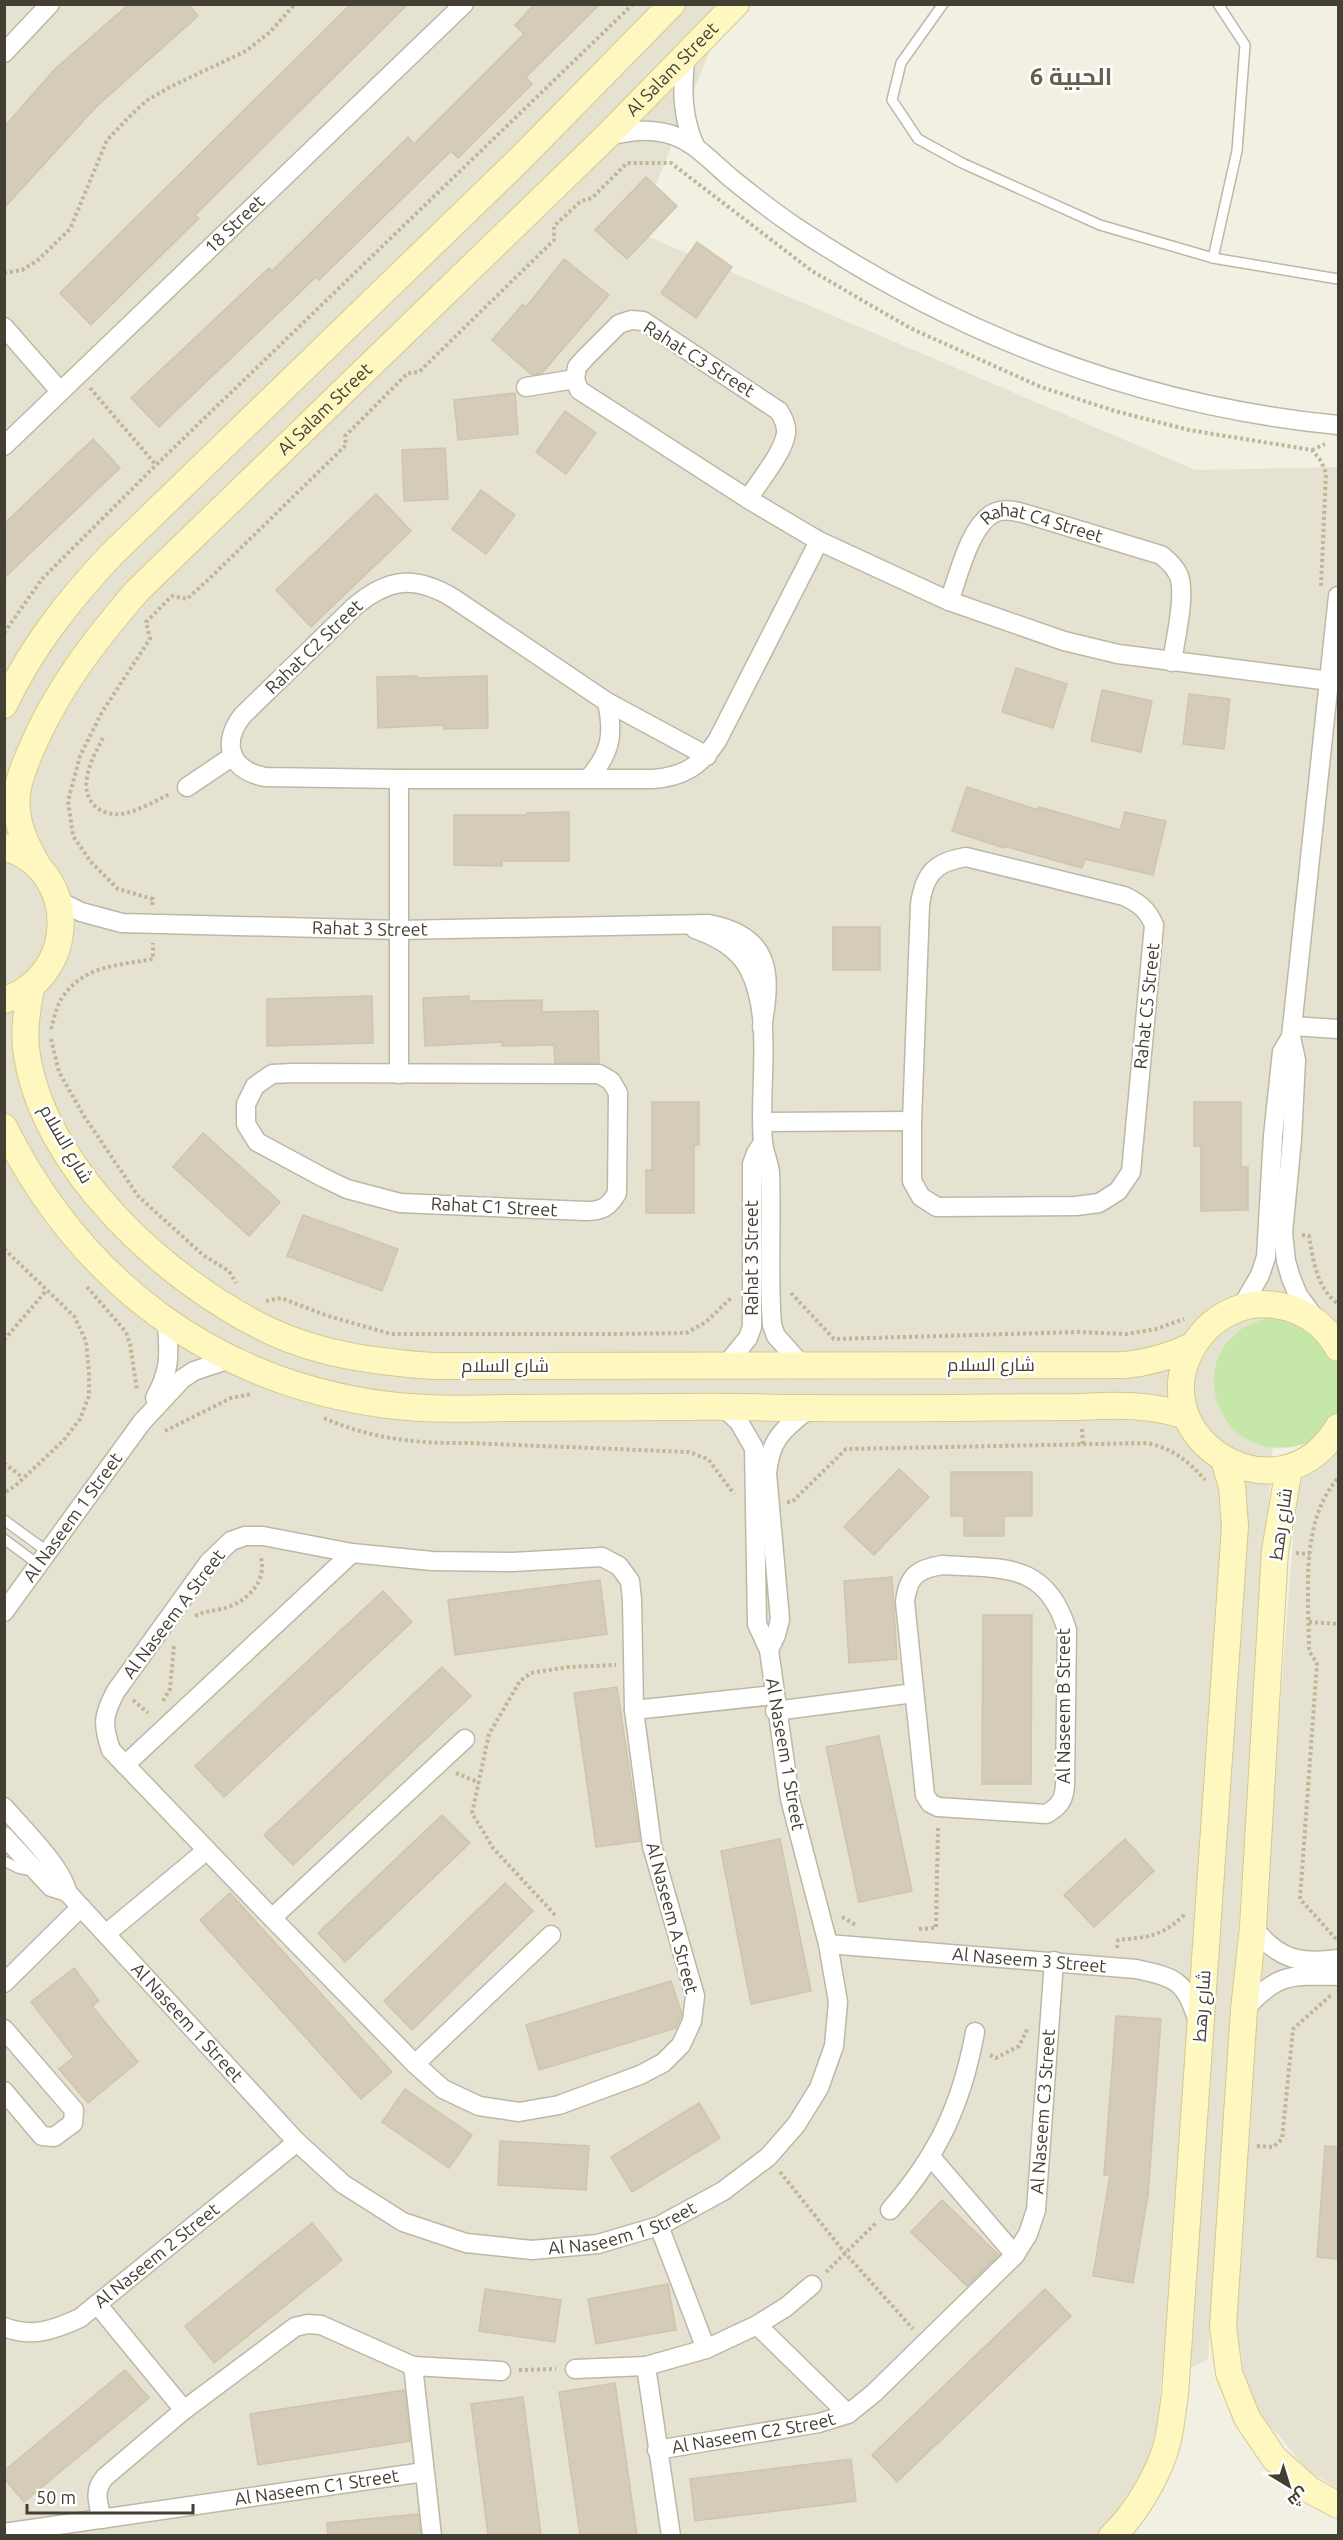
<svg xmlns="http://www.w3.org/2000/svg" width="1343" height="2540" viewBox="0 0 1343 2540" font-family="Ubuntu,Cairo,sans-serif">
	<style>
		.residential { fill: #e6e2d1 }
		.green { fill: #c5e8aa }
		.building { fill: #d4ccb8; stroke: #cfc5ab; stroke-width: 1.5 }
		.lines { fill: none; stroke-linecap: round; stroke-linejoin: round }
		.lane-casing { stroke: #bdb8a6; stroke-width: 12 }
		.street-casing { stroke: #bdb8a6; stroke-width: 21 }
		.secondary-casing { stroke: #d4ca91; stroke-width: 28 }
		.path { stroke: #c0b697; stroke-width: 4; stroke-dasharray: 3 3; stroke-linecap: butt }
		.lane { stroke: #fff; stroke-width: 9 }
		.street { stroke: #fff; stroke-width: 18 }
		.secondary { stroke: #fff7c0; stroke-width: 26 }
		.labels { text-anchor: middle; stroke-width: 5; stroke-linejoin: round; paint-order: stroke }
		.street-label { font-size: 18px; fill: #443f33; stroke: #fff }
		.district-label { font-size: 24px; font-weight: bold; fill: #675f4a; stroke: #fff }
	</style>
	<rect width="100%" height="100%" fill="#f2efe3"/>
	<g class="residential">
		<polygon points="4,5 728,5 637,232 1195,470 1338,467 1338,1385 1277,1385 1208,2359 1161,2382 1156,2447 1121,2510 1096,2535 5,2535"/>
		<polygon points="1338,1441 1338,2488 1306,2470 1279,2435 1238,2402 1242,2355 1233,2320 1298,1475"/>
	</g>
	<path class="green" d="M1269 1317H1290L1338 1351C1338 1364 1342 1406 1338 1415 1332 1428 1317 1440 1303 1444 1223 1469 1179 1364 1248 1325 1254 1322 1262 1320 1269 1317Z"/>
	<g class="building">
		<polygon points="129,4 188,4 198,16 96,107 4,208 4,127 55,69"/>
		<polygon points="351,4 408,4 195,215 199,218 91,325 60,293"/>
		<polygon points="535,4 600,4 526,77 532,84 458,158 451,151 319,280 316,277 159,427 131,398 269,268 272,271 408,137 414,144 524,34 515,25"/>
		<polygon points="646,177 677,206 627,259 595,230"/>
		<polygon points="697,242 732,267 696,318 661,293"/>
		<polygon points="564,259 609,295 542,373 532,375 492,340 523,304 526,307"/>
		<polygon points="515,393 518,434 458,440 454,400"/>
		<polygon points="565,411 596,433 566,474 536,452"/>
		<polygon points="93,439 120,468 4,578 4,524"/>
		<polygon points="445,448 448,499 404,501 402,450"/>
		<polygon points="481,490 515,515 486,554 452,529"/>
		<polygon points="376,494 411,531 311,627 276,590"/>
		<polygon points="1016,668 1067,684 1053,728 1002,712"/>
		<polygon points="417,676 417,678 487,676 488,728 444,729 444,725 378,728 377,677"/>
		<polygon points="1102,690 1152,701 1141,752 1091,741"/>
		<polygon points="1189,694 1230,699 1224,749 1183,744"/>
		<polygon points="967,787 1038,810 1039,807 1120,830 1125,812 1166,821 1153,875 1085,859 1082,868 1004,846 1004,848 952,831"/>
		<polygon points="569,812 569,861 502,861 502,866 454,865 454,815 527,815 527,813"/>
		<rect x="833" y="927" width="47" height="43"/>
		<polygon points="372,996 373,1043 267,1046 267,999"/>
		<polygon points="469,996 469,1001 542,1000 542,1012 598,1011 599,1063 555,1063 554,1045 502,1046 502,1042 425,1046 423,998"/>
		<polygon points="652,1102 699,1102 699,1145 694,1145 694,1213 646,1213 646,1170 652,1170"/>
		<polygon points="1194,1102 1241,1102 1241,1167 1248,1167 1248,1210 1201,1211 1201,1146 1194,1146"/>
		<polygon points="203,1133 280,1202 249,1236 173,1167"/>
		<polygon points="303,1215 398,1249 382,1291 287,1256"/>
		<polygon points="899,1469 929,1497 874,1555 844,1527"/>
		<polygon points="951,1472 1032,1472 1032,1516 1004,1516 1004,1536 964,1536 964,1516 951,1516"/>
		<polygon points="892,1577 897,1659 849,1663 844,1581"/>
		<polygon points="600,1580 607,1634 455,1655 448,1600"/>
		<polygon points="383,1591 412,1622 224,1797 195,1766"/>
		<polygon points="983,1615 1032,1615 1031,1784 982,1784"/>
		<polygon points="442,1667 471,1696 293,1865 264,1835"/>
		<polygon points="617,1687 640,1841 596,1847 574,1693"/>
		<polygon points="879,1736 912,1891 859,1902 826,1747"/>
		<polygon points="442,1815 470,1843 345,1962 318,1933"/>
		<polygon points="780,1839 811,1991 751,2004 721,1851"/>
		<polygon points="1125,1839 1154,1871 1094,1927 1064,1895"/>
		<polygon points="505,1883 533,1911 412,2030 384,2001"/>
		<polygon points="230,1893 392,2072 361,2099 200,1920"/>
		<polygon points="74,1968 99,2001 92,2006 138,2062 88,2103 59,2069 74,2057 31,2002"/>
		<polygon points="671,1981 682,2014 676,2028 539,2070 526,2025"/>
		<polygon points="1116,2016 1161,2019 1148,2195 1133,2283 1093,2276 1110,2175 1104,2175"/>
		<polygon points="405,2089 472,2135 449,2168 382,2122"/>
		<polygon points="699,2103 720,2138 632,2192 611,2157"/>
		<polygon points="500,2141 589,2146 586,2190 498,2185"/>
		<polygon points="1325,2146 1338,2147 1338,2259 1317,2257"/>
		<polygon points="942,2200 999,2255 967,2286 911,2232"/>
		<polygon points="312,2223 342,2260 214,2363 185,2326"/>
		<polygon points="668,2284 676,2330 596,2344 588,2299"/>
		<polygon points="485,2289 561,2300 555,2342 479,2331"/>
		<polygon points="1045,2289 1071,2316 897,2482 872,2455"/>
		<polygon points="125,2370 149,2398 24,2502 4,2478 4,2471"/>
		<polygon points="615,2383 637,2535 580,2535 559,2392"/>
		<polygon points="404,2390 410,2441 258,2465 250,2414"/>
		<polygon points="523,2397 541,2535 488,2535 471,2404"/>
		<polygon points="851,2459 856,2501 695,2521 690,2479"/>
		<polygon points="418,2514 421,2535 328,2535 327,2523"/>
	</g>
	<g class="lines">
		<g class="lane-casing">
			<g id="lane">
				<polyline points="943,4 901,63 892,100 918,139 962,163 1100,225 1213,258 1338,279"/>
				<polyline points="1213,258 1237,151 1245,45 1218,4"/>
				<polyline points="4,1520 48,1552"/>
				<polyline points="4,1539 39,1565"/>
				<polyline points="4,1861 18,1868 33,1871"/>
			</g>
		</g>
		<g class="street-casing">
			<g id="street">
				<polyline points="4,53 50,4"/>
				<path d="M685 59C682 91 682 117 695 146"/>
				<path d="M607 136C627 132 645 128 665 133 693 139 711 162 732 179 753 196 775 213 797 228 961 337 1143 406 1338 425"/>
				<polyline points="4,327 60,391"/>
				<polyline points="526,387 575,379"/>
				<path id="s1" d="M4 446 464 4"/>
				<path d="M748 499C758 483 784 452 786 433 787 425 783 418 779 411L643 321 631 320 619 324 585 358 577 367 575 379 579 390 748 499 819 541 949 601 1064 641 1118 654 1338 682"/>
				<path id="s2" d="M949 601C958 578 970 524 994 513 1004 508 1016 511 1026 514L1161 555C1169 561 1175 567 1179 576 1186 596 1175 640 1172 662"/>
				<path d="M707 756 607 702 453 598C415 575 388 578 354 607L243 715C221 742 229 770 265 777L399 779H653C683 777 700 766 717 741L819 541"/>
				<path d="M589 778C611 752 614 735 607 702"/>
				<polyline points="399,779 399,1074"/>
				<polyline points="187,787 233,756"/>
				<path d="M966 857 1124 896C1139 903 1147 909 1154 925L1131 1172 1118 1191 1099 1203 1076 1206 937 1207 921 1197 912 1181V1121L920 905C924 874 935 862 966 857Z"/>
				<path id="s3" d="M59 901 81 912 122 923 399 930 709 924C771 936 772 973 762 1027"/>
				<path d="M695 929C717 937 738 948 749 969 774 1018 758 1089 763 1142 764 1153 769 1162 770 1173 772 1224 768 1274 772 1325L776 1336 802 1365"/>
				<polyline points="1292,1026 1338,1029"/>
				<path d="M293 1073 599 1074 611 1081 618 1093 617 1193C609 1207 602 1211 586 1211L400 1203 347 1189 324 1178 257 1142 246 1124V1104L255 1086 272 1074Z"/>
				<polyline points="764,1122 912,1121"/>
				<polyline points="1241,1308 1260,1275 1266,1257 1273,1136 1281,1061 1282,1052 1291,1037"/>
				<polyline points="1314,1317 1298,1295 1291,1278 1286,1261 1283,1233 1292,1139 1296,1060 1291,1037 1338,596"/>
				<polyline points="725,1366 748,1338 752,1327 752,1164 756,1153 763,1143"/>
				<path d="M155 1398C171 1369 169 1355 167 1322"/>
				<path d="M245 1536H263L352 1553 432 1561 512 1562 602 1557 619 1566 630 1581 632 1600 634 1710 652 1846 695 1996 692 2021 681 2045 663 2063 640 2075 559 2105 519 2112 479 2106 443 2089 415 2064 272 1918 111 1750C102 1724 103 1715 116 1691L209 1562 231 1541Z"/>
				<path d="M942 1565C1002 1569 1046 1561 1067 1630L1065 1786C1064 1800 1059 1807 1046 1814L938 1807 930 1803 925 1795 905 1602C908 1576 917 1569 942 1565Z"/>
				<path id="s4" d="M4 1612 142 1422 182 1379 194 1371 230 1359"/>
				<path d="M769 1650 776 1635 780 1619 767 1474C770 1438 784 1429 810 1408"/>
				<polyline points="634,1710 774,1695"/>
				<polyline points="775,1711 914,1693"/>
				<polyline points="125,1765 352,1553"/>
				<path id="s5" d="M4 1807C21 1827 63 1868 67 1892L297 2142 343 2184 403 2222 466 2243 532 2250 598 2244 659 2226 723 2191 768 2157 796 2125 819 2088 834 2046 838 2002 828 1944 790 1799 769 1650 757 1624 754 1448 739 1422 722 1406"/>
				<polyline points="4,1836 51,1887 67,1892"/>
				<polyline points="272,1918 465,1739"/>
				<path d="M1253 1927C1278 1960 1300 1964 1338 1959"/>
				<polyline points="107,1933 207,1850"/>
				<path id="s6" d="M828 1944 1136 1969C1177 1978 1184 1980 1198 2021"/>
				<polyline points="4,1983 81,1907"/>
				<path d="M1244 2010C1277 1973 1291 1975 1338 1976"/>
				<polyline points="4,2029 74,2110 73,2123 54,2137 42,2136 4,2091"/>
				<polyline points="415,2064 551,1935"/>
				<polyline points="931,2157 1015,2255"/>
				<path d="M890 2210C938 2155 962 2104 975 2032"/>
				<polyline points="659,2226 706,2349"/>
				<polyline points="97,2304 184,2410"/>
				<polyline points="757,2325 848,2414"/>
				<path id="s7" d="M4 2327C32 2338 54 2330 80 2318L297 2142"/>
				<polyline points="413,2366 432,2536"/>
				<polyline points="646,2366 671,2536"/>
				<polyline points="575,2369 646,2366 706,2349 757,2325 786,2307 812,2285"/>
				<path id="s8" d="M657 2450 819 2423 848 2414 874 2393 1015 2255 1028 2234 1036 2210 1054 1961"/>
				<path d="M102 2519C98 2503 93 2490 105 2477L184 2410 295 2327 308 2324 321 2325 413 2366 501 2371"/>
				<path id="s9" d="M4 2533 424 2472"/>
			</g>
		</g>
		<g class="secondary-casing">
			<g id="secondary">
				<path d="M4 705C31 648 68 601 111 555L520 159 672 4"/>
				<path d="M4 847C80 869 79 977 4 1000"/>
				<path id="s10" d="M38 866C25 844 14 820 17 793 19 778 25 764 31 750 56 690 95 640 137 591L607 136 736 4"/>
				<path d="M32 985C27 1006 24 1027 26 1048 40 1167 167 1282 270 1331 321 1355 377 1362 433 1366L1124 1365C1149 1363 1169 1357 1192 1346"/>
				<path d="M4 1127C81 1282 215 1383 388 1405 429 1410 471 1409 513 1408 569 1408 625 1407 680 1407 724 1406 768 1408 811 1408 901 1409 991 1407 1080 1407 1117 1405 1150 1404 1186 1416"/>
				<path d="M1338 1348C1323 1320 1295 1305 1264 1304 1240 1304 1215 1317 1201 1335 1127 1430 1277 1530 1338 1427"/>
				<polyline points="1289,1468 1275,1551 1253,1927 1244,2010 1223,2326 1229,2373 1247,2418 1274,2458 1310,2490 1338,2505"/>
				<path d="M1112 2536C1136 2514 1161 2471 1168 2440 1171 2425 1173 2409 1175 2394L1235 1526 1232 1486 1224 1460"/>
			</g>
		</g>
		<g class="path">
			<polyline points="4,273 22,270 37,261 70,229 107,140 129,117 146,101 168,88 246,51 270,32 295,4"/>
			<polyline points="90,388 156,465"/>
			<polyline points="1312,450 1325,444"/>
			<polyline points="4,633 42,579 156,465 633,4"/>
			<path d="M103 738C93 757 75 788 96 807 103 813 113 815 122 814 138 811 155 801 170 794"/>
			<polyline points="152,905 153,899 118,889 91,862 73,836 68,801 80,756 102,712 150,639 146,622 172,596 187,599 207,581 346,445 345,436 408,373 419,372 554,240 554,226 581,201 592,198 627,163 671,163 812,271 910,328 1041,387 1115,411 1189,430 1312,450 1321,461 1326,473 1321,586"/>
			<path d="M51 1029C54 1019 56 1007 62 998 82 966 119 965 153 959V943"/>
			<polyline points="51,1039 59,1072 84,1116 138,1196 203,1255 229,1271 236,1283"/>
			<path d="M1302 1235 1309 1236C1313 1261 1317 1288 1338 1304"/>
			<polyline points="4,1249 74,1316 86,1341 89,1374 89,1396 80,1419 63,1441 15,1486 4,1493"/>
			<polyline points="87,1287 126,1332 130,1344 137,1390"/>
			<polyline points="791,1293 834,1339 1079,1332 1126,1334 1156,1329 1184,1319"/>
			<polyline points="266,1301 281,1298 328,1316 391,1334 614,1334 686,1333 706,1322 732,1297"/>
			<polyline points="4,1340 46,1291"/>
			<path d="M324 1418C371 1439 419 1444 469 1443L689 1452 708 1459 734 1494"/>
			<polyline points="1082,1429 1083,1444"/>
			<polyline points="165,1431 231,1398 252,1394"/>
			<polyline points="4,1463 23,1478"/>
			<path d="M787 1502H792L846 1449 1147 1443C1171 1448 1188 1460 1205 1480"/>
			<polyline points="1296,1553 1310,1554"/>
			<path d="M195 1616C207 1610 219 1611 231 1606 252 1597 268 1577 260 1555"/>
			<polyline points="1309,1622 1338,1624"/>
			<polyline points="133,1700 148,1713"/>
			<polyline points="163,1701 170,1689 174,1645"/>
			<polyline points="456,1773 480,1783"/>
			<polyline points="555,1915 493,1848 472,1813 489,1734 520,1681 531,1673 568,1667 616,1665"/>
			<polyline points="842,1917 856,1925"/>
			<polyline points="919,1929 936,1928 938,1826"/>
			<path d="M1336 1939 1300 1899 1317 1663 1309 1651C1309 1595 1299 1523 1338 1478"/>
			<path d="M1117 1948 1118 1940C1148 1937 1162 1937 1185 1914"/>
			<polyline points="990,2055 996,2058 1019,2046 1028,2028"/>
			<polyline points="1257,2146 1273,2147 1282,2139 1293,2029 1331,1995"/>
			<polyline points="780,2172 845,2253 913,2329"/>
			<polyline points="826,2272 876,2223"/>
			<polyline points="519,2370 556,2369"/>
		</g>
		<use href="#lane" class="lane"/>
		<use href="#street" class="street"/>
		<use href="#secondary" class="secondary"/>
	</g>
	<g class="labels">
		<g class="street-label">
			<text dy="6" stroke="none"><textPath href="#s10" startOffset="1062">Al Salam Street</textPath></text>
			<text dy="6" stroke="none"><textPath href="#s1" startOffset="320">18 Street</textPath></text>
			<text transform="translate(699 359) rotate(32)" y="6">Rahat C3 Street</text>
			<text dy="6" stroke="none"><textPath href="#s10" startOffset="576">Al Salam Street</textPath></text>
			<text dy="6" stroke="none"><textPath href="#s2" startOffset="150">Rahat C4 Street</textPath></text>
			<text transform="translate(314 647) rotate(-44)" y="6">Rahat C2 Street</text>
			<text dy="6" stroke="none"><textPath href="#s3" startOffset="315">Rahat 3 Street</textPath></text>
			<text transform="translate(1147 1006) rotate(-84)" y="6">Rahat C5 Street</text>
			<text transform="translate(66 1144) rotate(60)" y="6">شارع السلام</text>
			<text transform="translate(494 1207) rotate(3)" y="6">Rahat C1 Street</text>
			<text transform="translate(752 1258) rotate(-90)" y="6">Rahat 3 Street</text>
			<text x="991" y="1371">شارع السلام</text>
			<text x="505" y="1372">شارع السلام</text>
			<text dy="6" stroke="none"><textPath href="#s4" startOffset="117">Al Naseem 1 Street</textPath></text>
			<text transform="translate(1281 1524) rotate(-82)" y="6">شارع رهط</text>
			<text transform="translate(174 1614) rotate(-53)" y="6">Al Naseem A Street</text>
			<text transform="translate(1064 1706) rotate(-90)" y="6">Al Naseem B Street</text>
			<text transform="translate(785 1754) rotate(80)" y="6">Al Naseem 1 Street</text>
			<text transform="translate(672 1918) rotate(75)" y="6">Al Naseem A Street</text>
			<text dy="6" stroke="none"><textPath href="#s6" startOffset="202">Al Naseem 3 Street</textPath></text>
			<text transform="translate(1202 2006) rotate(-86)" y="6">شارع رهط</text>
			<text dy="6" stroke="none"><textPath href="#s5" startOffset="284">Al Naseem 1 Street</textPath></text>
			<text dy="6" stroke="none"><textPath href="#s8" startOffset="574">Al Naseem C3 Street</textPath></text>
			<text dy="6" stroke="none"><textPath href="#s5" startOffset="806">Al Naseem 1 Street</textPath></text>
			<text dy="6" stroke="none"><textPath href="#s7" startOffset="178">Al Naseem 2 Street</textPath></text>
			<text dy="6" stroke="none"><textPath href="#s8" startOffset="98">Al Naseem C2 Street</textPath></text>
			<text dy="6" stroke="none"><textPath href="#s9" startOffset="316">Al Naseem C1 Street</textPath></text>
		</g>
		<g class="district-label">
			<text x="1071" y="85">الحبية 6</text>
		</g>
	</g>
	<rect width="1343" height="2540" fill="none" stroke="#443f33" stroke-width="12"/>
	<g transform="translate(1289 2486) rotate(142)" stroke="#ffffff" stroke-width="4.5" paint-order="stroke">
	<path d="M0-4.5L10 22L0 15L-10 22Z" fill="#443f33"/>
	<text y="-9" font-size="16" font-weight="bold" text-anchor="middle" fill="#443f33">ش</text>
	</g>
	<path d="M27 2504v9h166v-9" fill="none" stroke="#443f33" stroke-width="3"/>
	<text x="36" y="2504" font-size="18" fill="#443f33" stroke="#ffffff" stroke-width="4.5" paint-order="stroke">50 m</text>
</svg>
